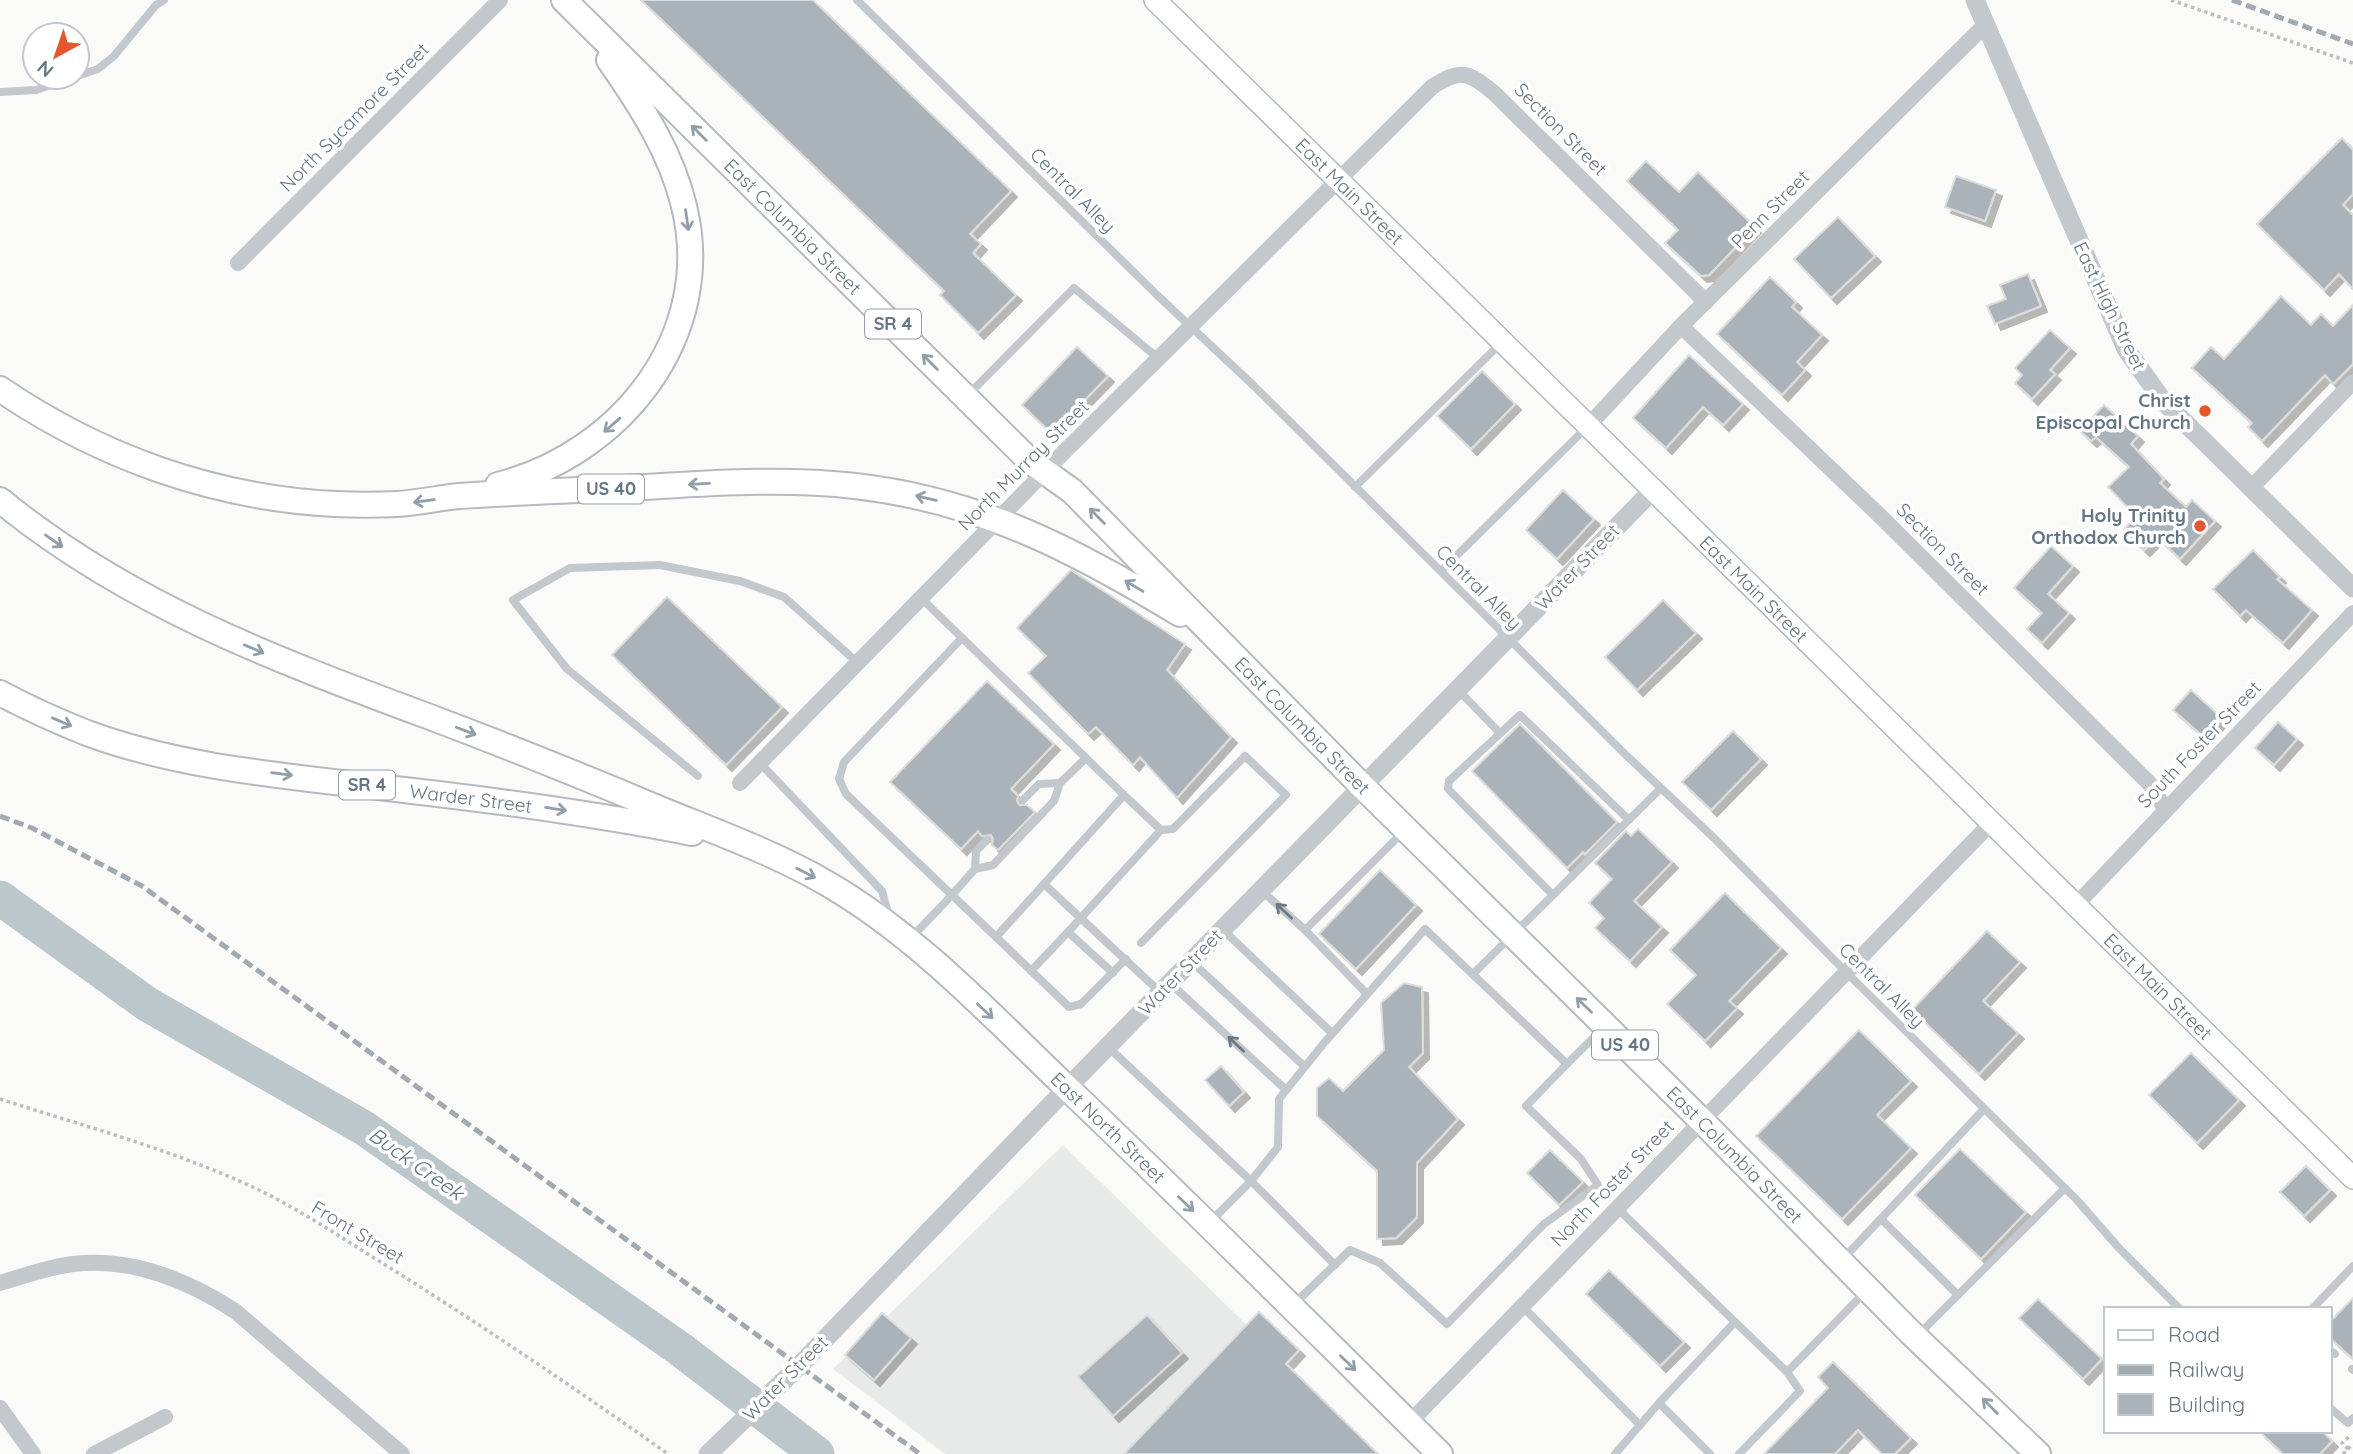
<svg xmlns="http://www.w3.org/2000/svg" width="2353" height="1454" viewBox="0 0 2353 1454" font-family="Quicksand,sans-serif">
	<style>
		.built { fill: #e8e9e9 }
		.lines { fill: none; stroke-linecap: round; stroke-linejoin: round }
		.river { stroke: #bbc7cb; stroke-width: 35 }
		.building { fill: #aab3b9; stroke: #dcdcda; stroke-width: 2; filter: url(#shadow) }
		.secondary-casing { stroke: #b3babf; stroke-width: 24 }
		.primary-casing { stroke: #b5babe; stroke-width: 28 }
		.path { stroke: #bbbfc2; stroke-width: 3.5; stroke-dasharray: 3.5 3.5; stroke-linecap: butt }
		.service { stroke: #c3c8cc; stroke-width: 8 }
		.minor { stroke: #c3c8cc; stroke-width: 16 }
		.tertiary { stroke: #c3c8cc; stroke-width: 19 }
		.secondary { stroke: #fff; stroke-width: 21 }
		.primary { stroke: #fff; stroke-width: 24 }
		.rail { stroke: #a2aab0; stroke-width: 5; stroke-dasharray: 10 5; stroke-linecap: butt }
		.oneway { stroke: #939fa8 }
		.oneway2 { stroke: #6a7a87 }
		.poi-dot { fill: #e4572e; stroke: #fff; stroke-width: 2.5 }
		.labels { text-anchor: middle; stroke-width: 7; stroke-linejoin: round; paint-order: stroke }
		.shield { fill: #fff; stroke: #939fa8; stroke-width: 2 }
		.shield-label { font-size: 18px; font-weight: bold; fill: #657683 }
		.street-label { font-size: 19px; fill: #657683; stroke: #fff }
		.poi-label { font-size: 19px; font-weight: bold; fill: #657683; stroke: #fff; text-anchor: end }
		.water-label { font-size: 21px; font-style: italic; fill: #60757c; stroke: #fff }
	</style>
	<defs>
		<filter id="shadow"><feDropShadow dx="6" dy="6" stdDeviation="0" flood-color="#0004"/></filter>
	</defs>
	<rect width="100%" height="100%" fill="#fafaf8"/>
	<polygon class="built" points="1063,1145 1378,1454 945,1454 833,1369"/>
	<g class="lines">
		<polyline class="river" points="0,898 147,1004 364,1128 680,1349 817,1454"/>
	</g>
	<g class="building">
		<polygon points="641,0 813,0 1011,191 970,234 981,244 973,253 1016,295 978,333 940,295 944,291"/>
		<polygon points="2342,138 2353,150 2353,194 2343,205 2353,215 2353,289 2339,274 2324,290 2257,224"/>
		<polygon points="1646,161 1679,192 1698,172 1755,227 1709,275 1701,276 1665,243 1678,230 1627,181"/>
		<polygon points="1956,176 1996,190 1985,221 1945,207"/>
		<polygon points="1838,217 1875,256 1831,298 1794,259"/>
		<polygon points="2028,274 2041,306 1995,324 1987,306 2006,299 2000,285"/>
		<polygon points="1770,277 1796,302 1792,307 1822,335 1797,362 1805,370 1782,395 1717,334"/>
		<polygon points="2281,296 2311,325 2321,314 2333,326 2353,305 2353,364 2333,384 2325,375 2262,441 2248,427 2252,423 2192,368 2211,347 2224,359"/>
		<polygon points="2050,330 2070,348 2050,370 2055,374 2032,399 2015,383 2022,375 2015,368"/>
		<polygon points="1077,347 1108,376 1052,434 1022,405"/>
		<polygon points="1689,355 1743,404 1723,425 1703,407 1666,448 1633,418"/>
		<polygon points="1482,371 1515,404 1471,449 1437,416"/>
		<polygon points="2104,405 2138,436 2131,444 2164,479 2160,483 2186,507 2192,500 2215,521 2180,559 2157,537 2144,550 2123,531 2136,516 2108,487 2129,467 2096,437 2091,441 2080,431"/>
		<polygon points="1563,490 1594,519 1557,559 1526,530"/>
		<polygon points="2051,546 2073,566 2048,594 2069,613 2042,643 2027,629 2042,613 2014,588"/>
		<polygon points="2253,550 2280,577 2277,579 2312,610 2283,643 2246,610 2240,616 2213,589"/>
		<polygon points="1071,570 1185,644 1167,670 1231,737 1177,798 1140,757 1133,765 1096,727 1088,734 1028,673 1046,656 1017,628"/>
		<polygon points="667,597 782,707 726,765 612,655"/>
		<polygon points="1663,600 1696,633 1637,690 1605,657"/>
		<polygon points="987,681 1054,744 1011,789 1018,796 1017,801 1019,805 1027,805 1035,812 998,850 992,845 993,839 991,835 982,836 978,831 961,849 890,782"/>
		<polygon points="2191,690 2222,718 2205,738 2173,710"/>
		<polygon points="2278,722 2297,739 2274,765 2255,748"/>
		<polygon points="1520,724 1617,822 1585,854 1583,852 1567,868 1472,771"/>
		<polygon points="1733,731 1761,759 1711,810 1682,782"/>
		<polygon points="1638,829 1672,862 1634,901 1662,927 1630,961 1595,928 1604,918 1589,903 1612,879 1595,863 1626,831 1631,836"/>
		<polygon points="1380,870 1416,905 1356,969 1319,934"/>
		<polygon points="1725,893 1781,948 1729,1001 1737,1008 1705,1041 1667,1004 1696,975 1670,950"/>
		<polygon points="1987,931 2020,962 1983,1001 2018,1033 1979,1074 1912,1010"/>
		<polygon points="1404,983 1422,987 1423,1053 1409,1067 1458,1119 1417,1163 1417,1217 1396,1238 1377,1239 1377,1171 1317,1116 1317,1088 1329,1078 1343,1091 1384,1050 1381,1003"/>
		<polygon points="1859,1030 1911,1081 1877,1115 1911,1148 1842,1219 1756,1136"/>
		<polygon points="2191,1053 2239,1100 2197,1143 2149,1095"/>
		<polygon points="1221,1066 1244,1092 1229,1106 1205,1080"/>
		<polygon points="1960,1149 2026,1212 1981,1259 1915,1195"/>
		<polygon points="1550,1150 1583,1182 1559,1205 1527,1173"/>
		<polygon points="2306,1166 2330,1190 2304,1216 2280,1192"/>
		<polygon points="1609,1270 1684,1342 1660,1366 1586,1294"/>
		<polygon points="2353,1298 2353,1359 2330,1338 2330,1322"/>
		<polygon points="2038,1299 2102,1359 2083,1379 2019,1318"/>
		<polygon points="1259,1312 1299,1350 1286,1364 1378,1454 1124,1454"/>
		<polygon points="882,1313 911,1338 874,1380 845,1355"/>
		<polygon points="1147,1315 1182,1353 1113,1416 1078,1377"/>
		<polygon points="1833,1362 1911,1438 1895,1454 1882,1454 1858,1430 1835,1454 1764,1454 1828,1388 1818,1377"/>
		<polygon points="2259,1431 2322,1431 2332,1441 2320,1454 2283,1454"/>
	</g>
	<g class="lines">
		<g class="secondary-casing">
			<g id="secondary">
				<path id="s1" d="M1155 0 2353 1178"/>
			</g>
		</g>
		<g class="primary-casing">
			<g id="primary">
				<path id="s2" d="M564 0 1030 461 1072 491 1362 786 1702 1121 1910 1332 2038 1454"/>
				<path d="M0 389C100 457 214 498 335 504 355 505 377 505 397 504 418 503 438 498 459 496 520 492 582 490 644 487 714 483 785 478 855 486 979 500 1075 550 1180 614"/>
				<path d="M498 485C620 454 716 336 684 206 671 152 641 106 609 60"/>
				<path id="s3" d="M0 500C128 605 277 660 430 717 507 746 584 777 660 809 716 832 775 853 828 884 917 936 989 1013 1063 1084 1190 1205 1315 1330 1440 1454"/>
				<path id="s4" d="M0 693C28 708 57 721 87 733 187 770 298 777 404 790 500 801 596 814 692 833"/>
			</g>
		</g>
		<g class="path">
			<polyline points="2171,0 2353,63"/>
			<path d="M0 1099C87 1127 177 1151 259 1190 304 1212 345 1240 387 1266 483 1326 576 1389 668 1454"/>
			<polyline points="2348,1449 2353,1444"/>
			<polyline points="2343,1454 2348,1449 2342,1443 2351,1435"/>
		</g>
		<g class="service">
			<polyline points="857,0 1157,295 1253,385 1626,755 1714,838 1846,972 2076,1199 2118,1247 2180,1309"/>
			<polyline points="77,76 98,69 114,56 156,5 164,0"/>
			<polyline points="0,92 36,90 74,77"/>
			<polyline points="969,394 1074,288 1158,358"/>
			<polyline points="1355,487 1502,342"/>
			<polyline points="1441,571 1588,426"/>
			<polyline points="921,598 1124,795 1044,884 1160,992"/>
			<polyline points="961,639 844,762 839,779 846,794 952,895 975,869 976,851 987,840"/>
			<polyline points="1458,690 1499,732"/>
			<polyline points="760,763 882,891 889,917"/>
			<polyline points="698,776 567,669 513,600 570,568 660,565 740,581 784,597 858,663"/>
			<polyline points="1124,795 1161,830 1173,829 1245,756 1286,795 1141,943"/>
			<polyline points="1023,800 1039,784 1060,783"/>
			<polyline points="975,869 993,865 1054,801 1060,783 1085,759"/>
			<polyline points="1262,891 1305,930 1367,994"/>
			<polyline points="1553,895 1448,789 1449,781 1520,715 1629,820"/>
			<polyline points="1222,929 1332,1033"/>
			<polyline points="1305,930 1404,831"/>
			<polyline points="996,937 1069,1007 1081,1004 1126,959"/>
			<polyline points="910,939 952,895 996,937 1044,884"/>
			<polyline points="1191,961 1304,1066"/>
			<polyline points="1031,971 1068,932"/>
			<polyline points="1113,973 1068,932 1161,830"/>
			<polyline points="1473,974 1661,788"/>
			<polyline points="1170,983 1286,1090"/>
			<polyline points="1107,1046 1251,1181 1335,1265"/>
			<polyline points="1567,1064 1602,1029"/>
			<polyline points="1617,1208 1787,1372 1866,1291"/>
			<polyline points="1882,1220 1958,1295"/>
			<polyline points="1209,1223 1251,1181 1278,1147 1279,1099 1324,1043 1425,929 1567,1064 1526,1106 1581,1159 1598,1185 1544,1224 1447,1324 1380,1263 1350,1250 1293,1305"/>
			<polyline points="1843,1259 1984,1109"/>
			<polyline points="1522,1306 1640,1425"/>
			<polyline points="2312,1309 2353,1266"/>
			<polyline points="1918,1335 2065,1188"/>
			<polyline points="2330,1350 2335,1354"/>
			<polyline points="2352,1369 2353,1370"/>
			<polyline points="1659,1403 1735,1322"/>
			<polyline points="2330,1408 2348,1423 2353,1418"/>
			<polyline points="1615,1454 1659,1403 1710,1454"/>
			<polyline points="1739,1454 1800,1391 1787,1372"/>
		</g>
		<g class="minor">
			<polyline points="238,263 500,0"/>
			<polyline points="1681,326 1876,512 2150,784 2166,810"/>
			<polyline points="1588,426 1681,326 1985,25"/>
			<polyline points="2251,488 2353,382"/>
			<path d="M740 783 1061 455 1432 87C1461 68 1468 72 1494 93L1706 302"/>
			<polyline points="2076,905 2353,613"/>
			<path d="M0 1283C24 1276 48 1267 73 1264 132 1257 187 1280 235 1311L402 1454"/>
			<polyline points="0,1408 33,1454"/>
			<polyline points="1409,1423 1992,822"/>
			<polyline points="94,1454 165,1417"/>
		</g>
		<g class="tertiary">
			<polyline points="1975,0 2126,349 2163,401 2353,588"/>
			<polyline points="708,1454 799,1366 1067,1088 1653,490"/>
		</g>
		<use href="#secondary" class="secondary"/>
		<use href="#primary" class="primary"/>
		<g class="rail">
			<polyline points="2232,0 2353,44"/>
			<polyline points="0,816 32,828 142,886 920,1454"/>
		</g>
	</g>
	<defs><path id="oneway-shaft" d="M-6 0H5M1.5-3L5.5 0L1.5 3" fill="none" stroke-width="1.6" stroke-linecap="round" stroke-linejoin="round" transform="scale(1.75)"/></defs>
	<g class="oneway">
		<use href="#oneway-shaft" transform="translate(699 133) rotate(-135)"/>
		<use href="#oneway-shaft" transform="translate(687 220) rotate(82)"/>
		<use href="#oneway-shaft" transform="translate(930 362) rotate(-135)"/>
		<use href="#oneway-shaft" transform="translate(612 425) rotate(139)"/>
		<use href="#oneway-shaft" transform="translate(699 484) rotate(177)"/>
		<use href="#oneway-shaft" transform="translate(926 498) rotate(-167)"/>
		<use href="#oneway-shaft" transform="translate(424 501) rotate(173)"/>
		<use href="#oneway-shaft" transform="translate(1097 516) rotate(-135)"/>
		<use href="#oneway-shaft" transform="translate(54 541) rotate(35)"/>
		<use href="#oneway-shaft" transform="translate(1134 586) rotate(-149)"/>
		<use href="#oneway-shaft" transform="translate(254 649) rotate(23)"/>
		<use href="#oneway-shaft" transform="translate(62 722) rotate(23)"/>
		<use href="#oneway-shaft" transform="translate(466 731) rotate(21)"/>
		<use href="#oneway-shaft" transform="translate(282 774) rotate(8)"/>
		<use href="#oneway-shaft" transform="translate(556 809) rotate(9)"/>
		<use href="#oneway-shaft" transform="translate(806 873) rotate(27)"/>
		<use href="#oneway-shaft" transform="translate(1584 1005) rotate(-136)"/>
		<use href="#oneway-shaft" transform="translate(985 1011) rotate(43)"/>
		<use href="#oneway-shaft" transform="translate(1186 1204) rotate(44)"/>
		<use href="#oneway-shaft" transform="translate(1348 1363) rotate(44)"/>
		<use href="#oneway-shaft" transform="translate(1990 1406) rotate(-135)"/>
	</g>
	<g class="oneway2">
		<use href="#oneway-shaft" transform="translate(1284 911) rotate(-137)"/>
		<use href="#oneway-shaft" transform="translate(1236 1044) rotate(-137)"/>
	</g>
	<g class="poi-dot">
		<circle cx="2205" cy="411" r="7"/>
		<circle cx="2200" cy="526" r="7"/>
	</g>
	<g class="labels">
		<g class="shield">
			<rect x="865" y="309.5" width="56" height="29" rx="5"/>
			<rect x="578" y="474.5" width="66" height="29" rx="5"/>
			<rect x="339" y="770.5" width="56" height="29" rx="5"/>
			<rect x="1592" y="1030.5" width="66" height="29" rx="5"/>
		</g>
		<g class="shield-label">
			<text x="893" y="330">SR 4</text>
			<text x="611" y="495">US 40</text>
			<text x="367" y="791">SR 4</text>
			<text x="1625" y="1051">US 40</text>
		</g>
		<g class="street-label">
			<text transform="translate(354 117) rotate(-45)" y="7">North Sycamore Street</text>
			<text transform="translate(1561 129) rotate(45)" y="7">Section Street</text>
			<text transform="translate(1073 190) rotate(45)" y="7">Central Alley</text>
			<text dy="7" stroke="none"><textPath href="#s1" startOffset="273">East Main Street</textPath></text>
			<text transform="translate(1770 209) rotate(-45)" y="7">Penn Street</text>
			<text dy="7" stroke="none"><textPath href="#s2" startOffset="322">East Columbia Street</textPath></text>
			<text transform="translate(2110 306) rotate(64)" y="7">East High Street</text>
			<text transform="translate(1023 465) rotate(-45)" y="7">North Murray Street</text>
			<text transform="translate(1943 549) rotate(45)" y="7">Section Street</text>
			<text transform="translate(1577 567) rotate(-46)" y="7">Water Street</text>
			<text transform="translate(1479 587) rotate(45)" y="7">Central Alley</text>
			<text dy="7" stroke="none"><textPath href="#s1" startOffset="840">East Main Street</textPath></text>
			<text dy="7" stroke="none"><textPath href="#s2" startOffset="1036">East Columbia Street</textPath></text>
			<text transform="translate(2199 744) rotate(-46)" y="7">South Foster Street</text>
			<text dy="7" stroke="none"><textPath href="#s4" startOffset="486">Warder Street</textPath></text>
			<text transform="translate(1180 972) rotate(-46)" y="7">Water Street</text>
			<text transform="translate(1882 985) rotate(45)" y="7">Central Alley</text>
			<text dy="7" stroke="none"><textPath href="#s1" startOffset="1407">East Main Street</textPath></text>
			<text dy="7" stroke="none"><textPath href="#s3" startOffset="1288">East North Street</textPath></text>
			<text dy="7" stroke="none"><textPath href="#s2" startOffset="1645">East Columbia Street</textPath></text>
			<text transform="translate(1612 1183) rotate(-46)" y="7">North Foster Street</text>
			<text transform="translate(358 1232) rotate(31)" y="7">Front Street</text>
			<text transform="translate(785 1378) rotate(-45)" y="7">Water Street</text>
		</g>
		<g class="poi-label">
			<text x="2191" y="407">Christ<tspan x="2191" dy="22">Episcopal Church</tspan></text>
			<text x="2186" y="522">Holy Trinity<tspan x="2186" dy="22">Orthodox Church</tspan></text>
		</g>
		<g class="water-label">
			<text transform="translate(416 1164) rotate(35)" y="7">Buck Creek</text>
		</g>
	</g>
	<rect x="2104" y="1307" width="228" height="126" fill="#ffffff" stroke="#c1c8cd" stroke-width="2"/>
	<rect x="2118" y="1330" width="35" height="10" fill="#ffffff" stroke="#c1c8cd" stroke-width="2"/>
	<text x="2168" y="1342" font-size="21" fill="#657683">Road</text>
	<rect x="2118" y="1365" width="35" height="10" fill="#a2aab0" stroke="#c1c8cd" stroke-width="2"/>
	<text x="2168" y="1377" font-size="21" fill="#657683">Railway</text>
	<rect x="2118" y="1394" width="35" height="21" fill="#aab3b9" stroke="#c1c8cd" stroke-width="2"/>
	<text x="2168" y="1412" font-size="21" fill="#657683">Building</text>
	<g transform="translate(56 56) rotate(220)"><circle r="33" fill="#ffffff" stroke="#c1c8cd" stroke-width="2"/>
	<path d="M0-5L12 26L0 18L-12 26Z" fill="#e4572e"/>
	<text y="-10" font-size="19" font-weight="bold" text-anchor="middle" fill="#657683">N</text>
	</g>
</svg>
